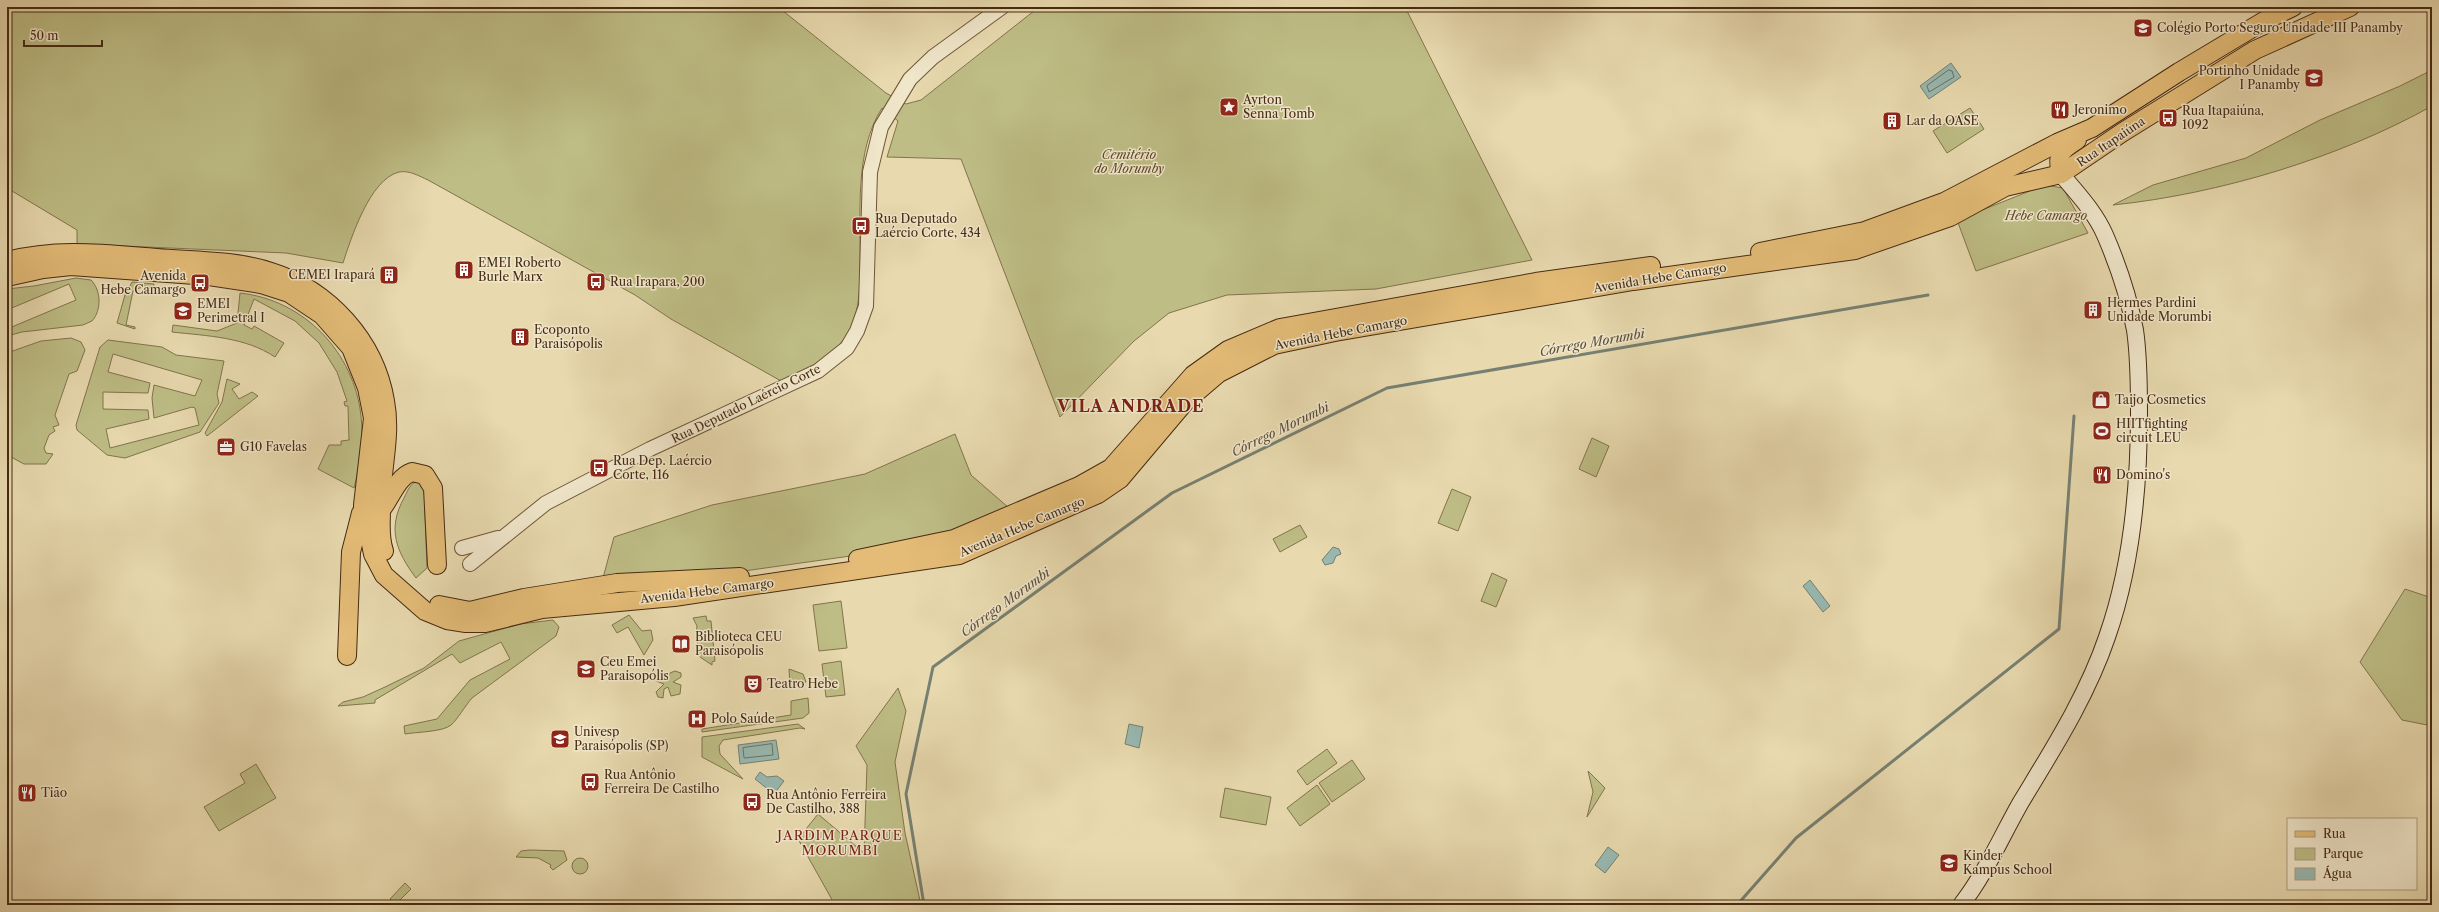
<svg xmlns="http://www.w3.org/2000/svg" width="2439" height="912" viewBox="0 0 2439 912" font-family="'Libre Caslon Text',serif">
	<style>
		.green { fill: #bebd85; stroke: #82744c; fill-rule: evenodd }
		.water { fill: #98b9b2; stroke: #778072 }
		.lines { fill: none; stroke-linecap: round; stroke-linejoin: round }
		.shore { stroke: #6f7262; stroke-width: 1 }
		.stream { stroke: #778072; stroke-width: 3 }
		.tertiary-casing { stroke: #6e563a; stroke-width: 16 }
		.secondary-casing { stroke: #462a13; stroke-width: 18 }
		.primary-casing { stroke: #462a13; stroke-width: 20 }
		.tertiary { stroke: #f0e6ca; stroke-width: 14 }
		.secondary { stroke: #f0e6ca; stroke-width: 16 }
		.primary { stroke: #e4bc77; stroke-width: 18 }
		.labels { text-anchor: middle; stroke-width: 3; stroke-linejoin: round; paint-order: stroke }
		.poi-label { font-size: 12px; fill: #462a13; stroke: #f0e6ca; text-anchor: start }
		.street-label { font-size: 12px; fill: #462a13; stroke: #f0e6ca }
		.park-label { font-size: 12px; font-style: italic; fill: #5e472a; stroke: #f0e6ca }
		.water-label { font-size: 13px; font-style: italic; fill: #5a4e3b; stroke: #f0e6ca }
		.neighbourhood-label { font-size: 13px; letter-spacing: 1px; fill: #7a1f14; stroke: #f0e6ca }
		.district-label { font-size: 16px; font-weight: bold; letter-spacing: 1px; fill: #7a1f14; stroke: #f0e6ca }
	</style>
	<rect width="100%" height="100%" fill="#e8d9ae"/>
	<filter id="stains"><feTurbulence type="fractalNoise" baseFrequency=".005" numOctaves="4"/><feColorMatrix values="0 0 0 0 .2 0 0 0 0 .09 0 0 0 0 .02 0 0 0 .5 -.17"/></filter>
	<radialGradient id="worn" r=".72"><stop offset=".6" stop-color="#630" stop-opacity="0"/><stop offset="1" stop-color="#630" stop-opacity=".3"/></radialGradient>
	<g class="green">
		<path d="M7 7H778L886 93 906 104 921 100 1039 7H1405L1532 260 1376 289 1227 295 1169 313 1134 341 1060 417 961 159 887 157 898 121 882 108C854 152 861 213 860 263 860 291 860 321 840 344 824 362 803 371 781 381L671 319 635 295 428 180C419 176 409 170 399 172 370 179 351 238 343 263L286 253 77 244V230L7 188Z"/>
		<path d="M2432 70V106C2339 158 2219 194 2113 205L2153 185 2246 158 2320 120 2400 86Z"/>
		<polygon points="1970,108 1984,129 1947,153 1933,131"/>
		<polygon points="2045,185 2063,188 2088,233 1976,271 1957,220"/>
		<path d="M76 278 91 280C101 290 102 310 92 321L83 325 22 332 7 336V329L76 300 69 284 7 310V289L34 286Z"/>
		<polygon points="132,282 154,284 154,287 144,286 133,291 126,325 135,327 135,329 117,323 125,295"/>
		<path d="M240 293C304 300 354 352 361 416 364 440 360 465 354 488L318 469 329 445H341V441L349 440 348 406H345L344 402 347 401 337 372 319 343 295 321 254 299 244 325 252 329 254 326 284 343 275 357C245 337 208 336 172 332L173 325 217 331 237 323Z"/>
		<polygon points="71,338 81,342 85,350 77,371 69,374 55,415 59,425 53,427 55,431 49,435 44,448 46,453 53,454 46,464 24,464 11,457 7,443 7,353 41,341"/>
		<path d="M108 340 162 347 176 355 224 361 217 394 219 403 200 432 125 458 107 455 77 430 76 425 100 347ZM113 354 202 380 195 396 154 385 152 398 154 418 192 407 195 408 199 425 110 448 106 429 149 419 148 410 103 409V392L148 393 150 383 108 372Z"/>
		<polygon points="227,379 240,384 232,389 239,399 252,392 258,396 207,436 205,433 222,402"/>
		<polygon points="955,434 971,475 1009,508 964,540 744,571 603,578 614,537 712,505 865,474"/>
		<polygon points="1592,438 1609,446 1596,477 1579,469"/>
		<path d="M415 482H420L424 488 427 568 416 578C396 551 387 529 404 498 407 492 409 486 415 482Z"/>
		<polygon points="1452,489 1471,497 1458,531 1438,523"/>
		<polygon points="1300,525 1307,537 1280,552 1273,539"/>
		<polygon points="1492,573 1507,580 1496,607 1481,601"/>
		<polygon points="2405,589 2432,598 2432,726 2402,720 2360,662"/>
		<polygon points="841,601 847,648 819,651 813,605"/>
		<polygon points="629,615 642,631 651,630 653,640 644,655 628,627 617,633 612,625"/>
		<polygon points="706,616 707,621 711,621 715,661 712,662 712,665 700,657 696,636 697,626 693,618"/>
		<path d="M553 620 559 627 556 636 472 698C465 706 457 720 451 725 443 732 416 732 405 734L404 726 437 719 470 680 510 659 501 642 460 663 452 654 375 700V703L338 706 343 702 363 697 385 687 424 668 459 641 520 624Z"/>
		<polygon points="841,661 845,695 826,697 822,664"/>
		<polygon points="789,669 803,674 806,682 790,685"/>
		<polygon points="675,671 681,673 681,677 673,682 681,685 680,694 671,696 668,687 664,689 663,698 658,697 656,692 664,684 656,681 656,675 661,673 667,679 670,673"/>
		<polygon points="898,688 906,711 895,762 905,833 921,905 835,905 798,839 818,814 864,853 867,765 856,746"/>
		<polygon points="808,698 809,713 803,718 702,732 702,729 791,715 791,701"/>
		<polygon points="798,724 805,729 800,728 723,740 719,746 720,754 743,779 702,757 702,737"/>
		<polygon points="1327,749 1337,763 1307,785 1297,771"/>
		<polygon points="1352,760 1365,779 1332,802 1319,783"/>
		<polygon points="256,764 276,798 219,831 204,807 245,783 240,774"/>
		<polygon points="1588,771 1605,788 1587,817 1593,792"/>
		<polygon points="1317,785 1330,804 1300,826 1287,808"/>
		<polygon points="1225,788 1271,797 1266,825 1220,817"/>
		<polygon points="530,850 564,851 567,860 553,870 550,867 551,865 538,858 516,857 521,851"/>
		<circle cx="580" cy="866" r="8"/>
		<polygon points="405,883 411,889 396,904 390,899"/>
	</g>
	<g class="water">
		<polygon points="1951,63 1961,77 1929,99 1920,86"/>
		<polygon points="1333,547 1339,549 1341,554 1336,556 1333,563 1325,565 1322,560"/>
		<polygon points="1810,580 1830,606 1823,612 1803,586"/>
		<polygon points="1129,724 1143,727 1139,748 1125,744"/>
		<polygon points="776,740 779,759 740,764 738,745"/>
		<polygon points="760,772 767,777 777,776 784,781 774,794 755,779"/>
		<polygon points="1608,847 1619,855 1605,873 1595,865"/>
	</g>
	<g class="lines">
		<g class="shore">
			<polygon points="1949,70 1952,71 1954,77 1929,92 1927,86"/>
			<polygon points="772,744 773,755 744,758 743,748"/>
		</g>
		<g class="stream">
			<polyline points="924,905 906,794 933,667 1172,493 1387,388 1928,295"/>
			<polyline points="1737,905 1796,838 2059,629 2074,416"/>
		</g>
		<g class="tertiary-casing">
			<g id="tertiary">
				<polyline points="462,548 498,538"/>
				<polyline points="470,564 546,503 650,449 818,371 847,348 857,331 866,306 870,172 881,127 910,79 933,57 1002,7"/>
			</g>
		</g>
		<g class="secondary-casing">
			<path id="secondary" d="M1961 905C1986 873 2001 837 2021 802 2053 749 2087 696 2107 637 2132 566 2139 488 2139 413 2139 385 2139 357 2135 330 2129 298 2118 265 2105 235 2095 212 2077 193 2061 174"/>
		</g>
		<g class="primary-casing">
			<g id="primary">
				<path d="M2061 174C2056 154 2060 151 2077 140"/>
				<polyline points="1760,252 1865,231 1944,202 2057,143 2092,128 2179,72 2264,21 2293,7"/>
				<path d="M7 261C59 248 104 254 157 258 194 261 235 260 271 272 329 290 375 341 385 401 392 437 380 473 381 509 381 524 379 536 384 551"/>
				<polyline points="7,277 43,269 71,266 209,276 261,284 289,293 322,315 351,348 367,388 373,418 363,505 373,554 384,575 425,611 447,620 466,623 485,623 542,609 674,597 959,555 1098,494 1120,479 1185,402 1219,373 1274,345 1335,332 1633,281 1855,250 1950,217 2005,187 2061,174 2123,132 2255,50 2350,7"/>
				<path d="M381 510C391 498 397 477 412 472L425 475 433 488 437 565"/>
				<polyline points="858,559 954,539 1079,486 1111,468 1193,375 1228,350 1280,328 1536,282 1651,266"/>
				<polyline points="439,605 470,611 524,598 617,583 740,577"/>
				<polyline points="347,656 351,552 361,513"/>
			</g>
		</g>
		<use href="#tertiary" class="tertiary"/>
		<use href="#secondary" class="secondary"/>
		<use href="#primary" class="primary"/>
	</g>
	<defs>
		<g id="school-square" transform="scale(1)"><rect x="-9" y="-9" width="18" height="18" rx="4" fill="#8f2418" stroke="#f0e6ca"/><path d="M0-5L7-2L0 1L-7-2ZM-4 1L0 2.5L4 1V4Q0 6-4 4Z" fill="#fff"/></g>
		<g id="sight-square" transform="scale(1)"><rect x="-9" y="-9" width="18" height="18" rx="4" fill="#8f2418" stroke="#f0e6ca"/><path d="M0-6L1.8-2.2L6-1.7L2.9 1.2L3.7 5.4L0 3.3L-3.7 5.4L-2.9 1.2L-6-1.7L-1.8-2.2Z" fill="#fff"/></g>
		<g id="restaurant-square" transform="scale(1)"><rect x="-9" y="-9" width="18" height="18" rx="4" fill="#8f2418" stroke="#f0e6ca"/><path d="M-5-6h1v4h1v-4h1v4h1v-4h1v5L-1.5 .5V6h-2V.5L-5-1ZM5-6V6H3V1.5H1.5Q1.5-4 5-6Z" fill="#fff"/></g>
		<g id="bus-square" transform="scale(1)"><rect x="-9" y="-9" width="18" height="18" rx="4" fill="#8f2418" stroke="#f0e6ca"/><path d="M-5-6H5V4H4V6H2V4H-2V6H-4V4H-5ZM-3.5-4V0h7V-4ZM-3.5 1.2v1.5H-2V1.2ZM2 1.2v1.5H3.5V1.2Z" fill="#fff"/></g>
		<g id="building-square" transform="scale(1)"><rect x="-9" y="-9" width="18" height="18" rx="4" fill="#8f2418" stroke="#f0e6ca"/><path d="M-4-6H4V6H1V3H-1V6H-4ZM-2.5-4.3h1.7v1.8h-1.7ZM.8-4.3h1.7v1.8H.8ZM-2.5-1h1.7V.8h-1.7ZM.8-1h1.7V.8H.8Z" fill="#fff"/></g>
		<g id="shop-square" transform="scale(1)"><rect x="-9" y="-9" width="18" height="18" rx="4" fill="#8f2418" stroke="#f0e6ca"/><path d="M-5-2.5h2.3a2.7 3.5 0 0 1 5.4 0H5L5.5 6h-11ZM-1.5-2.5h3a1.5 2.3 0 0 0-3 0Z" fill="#fff"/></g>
		<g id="stadium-square" transform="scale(1)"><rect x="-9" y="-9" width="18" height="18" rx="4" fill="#8f2418" stroke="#f0e6ca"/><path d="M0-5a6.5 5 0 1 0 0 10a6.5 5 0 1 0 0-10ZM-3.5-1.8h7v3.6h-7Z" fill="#fff"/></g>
		<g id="office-square" transform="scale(1)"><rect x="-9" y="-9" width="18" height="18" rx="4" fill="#8f2418" stroke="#f0e6ca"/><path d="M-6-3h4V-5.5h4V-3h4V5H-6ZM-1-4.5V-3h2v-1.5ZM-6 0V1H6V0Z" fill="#fff"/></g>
		<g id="library-square" transform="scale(1)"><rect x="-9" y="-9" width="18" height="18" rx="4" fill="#8f2418" stroke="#f0e6ca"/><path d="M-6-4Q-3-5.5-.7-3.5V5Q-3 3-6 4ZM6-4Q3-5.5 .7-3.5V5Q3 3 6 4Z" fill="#fff"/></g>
		<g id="university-square" transform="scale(1)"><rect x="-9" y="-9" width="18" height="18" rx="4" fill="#8f2418" stroke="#f0e6ca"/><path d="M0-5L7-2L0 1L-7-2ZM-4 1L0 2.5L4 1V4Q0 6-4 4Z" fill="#fff"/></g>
		<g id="theatre-square" transform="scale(1)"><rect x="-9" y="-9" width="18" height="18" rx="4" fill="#8f2418" stroke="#f0e6ca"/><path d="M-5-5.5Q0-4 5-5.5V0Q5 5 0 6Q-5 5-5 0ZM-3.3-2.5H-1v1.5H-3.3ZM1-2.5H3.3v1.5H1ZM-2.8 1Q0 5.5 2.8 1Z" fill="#fff"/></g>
		<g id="hospital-square" transform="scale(1)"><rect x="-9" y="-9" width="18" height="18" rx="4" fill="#8f2418" stroke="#f0e6ca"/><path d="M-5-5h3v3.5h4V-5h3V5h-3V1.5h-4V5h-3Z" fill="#fff"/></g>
	</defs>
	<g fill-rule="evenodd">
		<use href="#school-square" x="2143" y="28"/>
		<use href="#school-square" x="2314" y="78"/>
		<use href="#sight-square" x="1229" y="107"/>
		<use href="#restaurant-square" x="2060" y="110"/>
		<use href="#bus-square" x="2168" y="118"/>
		<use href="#building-square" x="1892" y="121"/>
		<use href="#bus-square" x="861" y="226"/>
		<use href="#building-square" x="464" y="270"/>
		<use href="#building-square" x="389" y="275"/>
		<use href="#bus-square" x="596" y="282"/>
		<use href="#bus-square" x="200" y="283"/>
		<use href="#building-square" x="2093" y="310"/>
		<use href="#school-square" x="183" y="311"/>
		<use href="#building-square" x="520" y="337"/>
		<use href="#shop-square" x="2101" y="400"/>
		<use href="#stadium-square" x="2102" y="431"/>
		<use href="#office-square" x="226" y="447"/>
		<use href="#bus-square" x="599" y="468"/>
		<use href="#restaurant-square" x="2102" y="475"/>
		<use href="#library-square" x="681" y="644"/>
		<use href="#university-square" x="586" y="669"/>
		<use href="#theatre-square" x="753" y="684"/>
		<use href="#hospital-square" x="697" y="719"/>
		<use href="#university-square" x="560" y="739"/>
		<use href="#bus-square" x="590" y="782"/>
		<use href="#restaurant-square" x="27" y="793"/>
		<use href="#bus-square" x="752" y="802"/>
		<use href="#school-square" x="1949" y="863"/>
	</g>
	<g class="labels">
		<g class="poi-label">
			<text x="2157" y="32">Colégio Porto Seguro Unidade III Panamby</text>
			<text x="2300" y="75" text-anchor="end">Portinho Unidade<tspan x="2300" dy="14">I Panamby</tspan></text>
			<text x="1243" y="104">Ayrton<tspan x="1243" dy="14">Senna Tomb</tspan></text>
			<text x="2074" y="114">Jeronimo</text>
			<text x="2182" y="115">Rua Itapaiúna,<tspan x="2182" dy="14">1092</tspan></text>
			<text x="1906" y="125">Lar da OASE</text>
			<text x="875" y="223">Rua Deputado<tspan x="875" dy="14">Laércio Corte, 434</tspan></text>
			<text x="478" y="267">EMEI Roberto<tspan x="478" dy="14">Burle Marx</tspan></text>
			<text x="375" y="279" text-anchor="end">CEMEI Irapará</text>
			<text x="186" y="280" text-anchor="end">Avenida<tspan x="186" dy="14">Hebe Camargo</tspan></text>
			<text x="610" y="286">Rua Irapara, 200</text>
			<text x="2107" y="307">Hermes Pardini<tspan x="2107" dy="14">Unidade Morumbi</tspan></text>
			<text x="197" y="308">EMEI<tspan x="197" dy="14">Perimetral I</tspan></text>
			<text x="534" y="334">Ecoponto<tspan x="534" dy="14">Paraisópolis</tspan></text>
			<text x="2115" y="404">Taijo Cosmetics</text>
			<text x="2116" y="428">HIITfighting<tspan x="2116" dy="14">circuit LEU</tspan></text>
			<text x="240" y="451">G10 Favelas</text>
			<text x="613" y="465">Rua Dep. Laércio<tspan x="613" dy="14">Corte, 116</tspan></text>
			<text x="2116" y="479">Domino's</text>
			<text x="695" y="641">Biblioteca CEU<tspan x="695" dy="14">Paraisópolis</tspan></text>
			<text x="600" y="666">Ceu Emei<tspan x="600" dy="14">Paraisopólis</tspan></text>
			<text x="767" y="688">Teatro Hebe</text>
			<text x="711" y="723">Polo Saúde</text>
			<text x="574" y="736">Univesp<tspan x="574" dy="14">Paraisópolis (SP)</tspan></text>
			<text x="604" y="779">Rua Antônio<tspan x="604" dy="14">Ferreira De Castilho</tspan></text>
			<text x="41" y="797">Tião</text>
			<text x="766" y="799">Rua Antônio Ferreira<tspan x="766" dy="14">De Castilho, 388</tspan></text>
			<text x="1963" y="860">Kinder<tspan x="1963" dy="14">Kampus School</tspan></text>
		</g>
		<g class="street-label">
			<text transform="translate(2111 142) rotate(-34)" y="4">Rua Itapaiúna</text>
			<text transform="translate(1660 278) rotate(-9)" y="4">Avenida Hebe Camargo</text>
			<text transform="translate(1341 333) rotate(-11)" y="4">Avenida Hebe Camargo</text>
			<text transform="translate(746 404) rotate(-26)" y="4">Rua Deputado Laércio Corte</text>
			<text transform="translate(1022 527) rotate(-23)" y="4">Avenida Hebe Camargo</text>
			<text transform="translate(707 591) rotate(-7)" y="4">Avenida Hebe Camargo</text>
		</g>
		<g class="park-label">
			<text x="1129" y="159">Cemitério<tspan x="1129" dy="14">do Morumby</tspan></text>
			<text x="2046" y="220">Hebe Camargo</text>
		</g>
		<g class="water-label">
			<text transform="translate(1592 342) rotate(-10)" y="5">Córrego Morumbi</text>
			<text transform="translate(1280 429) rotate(-26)" y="5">Córrego Morumbi</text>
			<text transform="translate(1005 602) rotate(-36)" y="5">Córrego Morumbi</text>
		</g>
		<g class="neighbourhood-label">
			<text x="840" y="840">JARDIM PARQUE<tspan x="840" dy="15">MORUMBI</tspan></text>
		</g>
		<g class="district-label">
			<text x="1131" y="412">VILA ANDRADE</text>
		</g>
	</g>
	<rect width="2439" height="912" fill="none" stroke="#e8d9ae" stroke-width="24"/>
	<rect x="8" y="8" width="2423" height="896" fill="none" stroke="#462a13" stroke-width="2"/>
	<rect x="12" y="12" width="2415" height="888" fill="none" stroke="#462a13"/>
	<rect x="2287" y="818" width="130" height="72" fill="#f0e6ca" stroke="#ac9b81"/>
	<rect x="2295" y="831" width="20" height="6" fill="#e4bc77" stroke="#ac9b81"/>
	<text x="2323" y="838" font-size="12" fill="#462a13">Rua</text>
	<rect x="2295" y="848" width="20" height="12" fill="#bebd85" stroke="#ac9b81"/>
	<text x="2323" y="858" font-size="12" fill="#462a13">Parque</text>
	<rect x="2295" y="868" width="20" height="12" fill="#98b9b2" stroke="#ac9b81"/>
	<text x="2323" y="878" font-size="12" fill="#462a13">Água</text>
	<path d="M24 40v6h78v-6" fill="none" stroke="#462a13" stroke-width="2"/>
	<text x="30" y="40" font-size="12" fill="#462a13" stroke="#f0e6ca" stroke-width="3" paint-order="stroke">50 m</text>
	<rect width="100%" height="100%" filter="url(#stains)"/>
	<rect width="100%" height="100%" fill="url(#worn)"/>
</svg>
